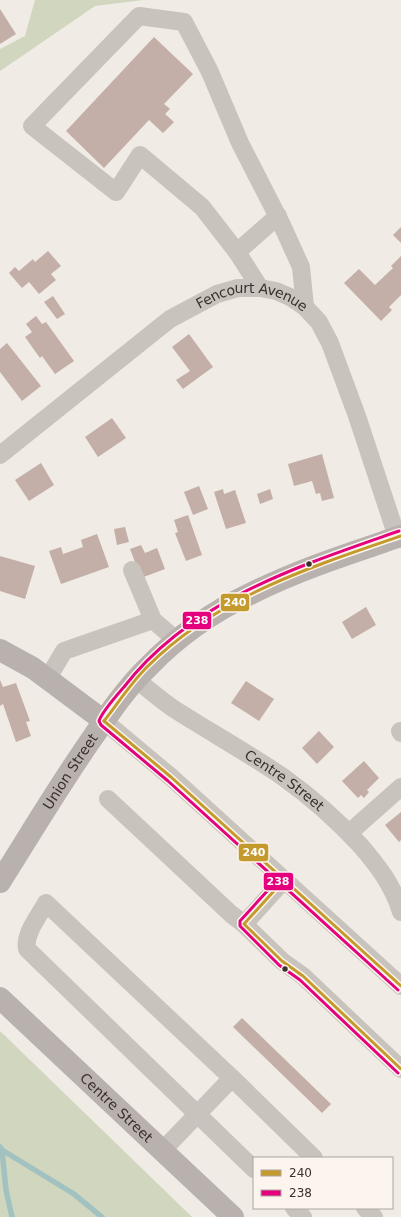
<svg xmlns="http://www.w3.org/2000/svg" width="401" height="1217" viewBox="0 0 401 1217" font-family="'DejaVu Sans',sans-serif">
	<style>
		.green { fill: #d1d6bf }
		.lines { fill: none; stroke-linecap: round; stroke-linejoin: round }
		.stream { stroke: #a1c2c1; stroke-width: 5.5 }
		.building { fill: #c3afa7 }
		.minor { stroke: #c9c3be; stroke-width: 18 }
		.major { stroke: #b8b1ad; stroke-width: 22 }
		.bus-1-casing { stroke: #fbf5ee; stroke-width: 6 }
		.bus-2-casing { stroke: #fbf5ee; stroke-width: 6 }
		.bus-1 { stroke: #c49a2c; stroke-width: 3 }
		.bus-2 { stroke: #e5007d; stroke-width: 3 }
		.bus-dot { fill: #3b302b; stroke: #fbf5ee; stroke-width: 1.5 }
		.labels { text-anchor: middle; stroke-width: 3; stroke-linejoin: round; paint-order: stroke }
		.street-label { font-size: 14px; fill: #3b302b; stroke: #fbf5ee }
		.line-badge { stroke: #fbf5ee; stroke-width: 1.5 }
		.badge-label { font-size: 11px; text-anchor: middle; font-weight: bold; fill: #fff }
	</style>
	<rect width="100%" height="100%" fill="#f0ebe5"/>
	<g class="green">
		<polygon points="35,0 143,0 95,6 0,71 0,49 25,36"/>
		<polygon points="0,1031 192,1217 0,1217"/>
	</g>
	<g class="lines">
		<g class="stream">
			<polyline points="0,1147 2,1150 74,1194 102,1217"/>
			<polyline points="2,1150 6,1190 12,1217"/>
		</g>
	</g>
	<g class="building">
		<polygon points="0,9 16,34 0,44"/>
		<polygon points="154,37 193,74 164,104 170,109 165,114 174,122 163,133 149,120 104,168 66,131"/>
		<polygon points="401,227 401,243 393,235"/>
		<polygon points="48,251 61,266 51,274 56,280 39,294 29,282 22,288 9,273 15,267 19,271 33,259 35,262"/>
		<polygon points="401,256 401,295 389,307 392,310 381,321 344,283 359,269 375,285 393,268 391,266"/>
		<polygon points="53,296 65,314 57,319 44,302"/>
		<polygon points="36,316 42,324 46,322 74,361 55,374 42,356 40,358 25,337 32,332 26,324"/>
		<polygon points="189,334 213,367 183,389 176,380 190,371 172,347"/>
		<polygon points="7,343 41,386 22,401 0,372 0,349"/>
		<polygon points="112,418 126,438 98,457 85,437"/>
		<polygon points="322,454 334,498 322,501 320,493 316,494 312,481 294,486 288,464"/>
		<polygon points="41,463 54,485 29,501 15,480"/>
		<polygon points="199,486 208,509 193,515 184,492"/>
		<polygon points="223,489 224,494 235,490 246,523 226,529 214,492"/>
		<polygon points="270,489 273,499 260,504 257,494"/>
		<polygon points="188,515 202,555 186,561 175,533 178,532 174,520"/>
		<polygon points="125,527 129,542 117,545 114,529"/>
		<polygon points="97,534 109,567 61,584 49,551 61,547 63,554 83,547 81,540"/>
		<polygon points="141,545 145,553 157,548 165,569 141,578 130,549"/>
		<polygon points="0,556 35,566 25,599 0,591"/>
		<polygon points="366,607 376,625 352,639 342,622"/>
		<polygon points="0,680 3,687 16,683 30,721 26,722 31,736 16,742 3,704 0,706"/>
		<polygon points="246,681 274,699 259,721 231,703"/>
		<polygon points="319,731 334,747 317,764 302,748"/>
		<polygon points="364,761 379,778 367,790 369,792 364,798 361,795 358,798 342,781"/>
		<polygon points="401,812 401,840 399,842 385,825"/>
		<polygon points="242,1018 331,1104 322,1113 233,1027"/>
	</g>
	<g class="lines">
		<g class="minor">
			<polyline points="237,252 278,216"/>
			<polyline points="260,288 237,252 202,207 140,155 116,192 32,126 139,16 184,22 210,72 240,143 281,223 301,267 305,307"/>
			<path id="s1" d="M0 455 170 319 217 294 238 288H260L276 291 290 297 305 307 319 322 330 343 357 416 397 537"/>
			<polyline points="132,570 153,620 177,641"/>
			<polyline points="48,678 64,651 153,620"/>
			<path id="s2" d="M136 679C148 689 161 700 174 709 210 732 248 753 283 777 311 797 337 820 360 845 378 866 393 885 401 912"/>
			<polyline points="104,721 171,777 401,986"/>
			<polyline points="400,731 401,733"/>
			<polyline points="108,799 231,914 244,924"/>
			<polyline points="349,833 401,787"/>
			<polyline points="284,880 244,924 282,961 303,976 401,1069"/>
			<path d="M232 1078 46 903C39 916 24 934 27 949L254 1169"/>
			<polyline points="162,1151 232,1078 314,1158"/>
			<polyline points="294,1208 303,1217"/>
			<polyline points="365,1208 374,1217"/>
		</g>
		<g class="major">
			<polyline points="0,650 33,668 104,721"/>
			<path id="s3" d="M0 882C31 833 60 784 93 737 110 712 127 687 149 666 178 636 214 611 252 593 300 569 351 553 401 536"/>
			<path id="s4" d="M0 998 233 1217"/>
		</g>
		<g class="bus-1-casing">
			<g id="bus-1">
				<polyline points="104,721 171,777 401,986"/>
				<path d="M104 721C118 703 131 683 147 667 217 597 310 567 401 536"/>
				<polyline points="284,880 244,924 282,961 303,976 401,1069"/>
			</g>
		</g>
		<g class="bus-2-casing">
			<g id="bus-2">
				<polyline points="280,877 240,921 240,926 279,965 300,980 398,1073"/>
				<path d="M398 990 168 781 101 725 99 721C102 712 117 695 124 687 191 600 299 566 399 531"/>
			</g>
		</g>
		<use href="#bus-1" class="bus-1"/>
		<use href="#bus-2" class="bus-2"/>
	</g>
	<g class="bus-dot">
		<circle cx="309" cy="564" r="3.5"/>
		<circle cx="285" cy="969" r="3.5"/>
	</g>
	<g class="labels">
		<g class="street-label">
			<text dy="5" stroke="none"><textPath href="#s1" startOffset="307">Fencourt Avenue</textPath></text>
			<text dy="5" stroke="none"><textPath href="#s3" startOffset="131">Union Street</textPath></text>
			<text dy="5" stroke="none"><textPath href="#s2" startOffset="180">Centre Street</textPath></text>
			<text dy="5" stroke="none"><textPath href="#s4" startOffset="160">Centre Street</textPath></text>
		</g>
	</g>
	<g class="line-badge">
		<rect x="220" y="593" width="30" height="19" rx="4" fill="#c49a2c"/>
		<rect x="182" y="611" width="30" height="19" rx="4" fill="#e5007d"/>
		<rect x="238" y="843" width="31" height="19" rx="4" fill="#c49a2c"/>
		<rect x="263" y="872" width="31" height="19" rx="4" fill="#e5007d"/>
	</g>
	<g class="badge-label">
		<text x="235" y="606">240</text>
		<text x="197" y="624">238</text>
		<text x="254" y="856">240</text>
		<text x="278" y="885">238</text>
	</g>
	<rect x="253" y="1157" width="140" height="52" fill="#fbf5ee" stroke="#aea6a0"/>
	<rect x="261" y="1170" width="20" height="6" fill="#c49a2c" stroke="#aea6a0"/>
	<text x="289" y="1177" font-size="12" fill="#3b302b">240</text>
	<rect x="261" y="1190" width="20" height="6" fill="#e5007d" stroke="#aea6a0"/>
	<text x="289" y="1197" font-size="12" fill="#3b302b">238</text>
</svg>
